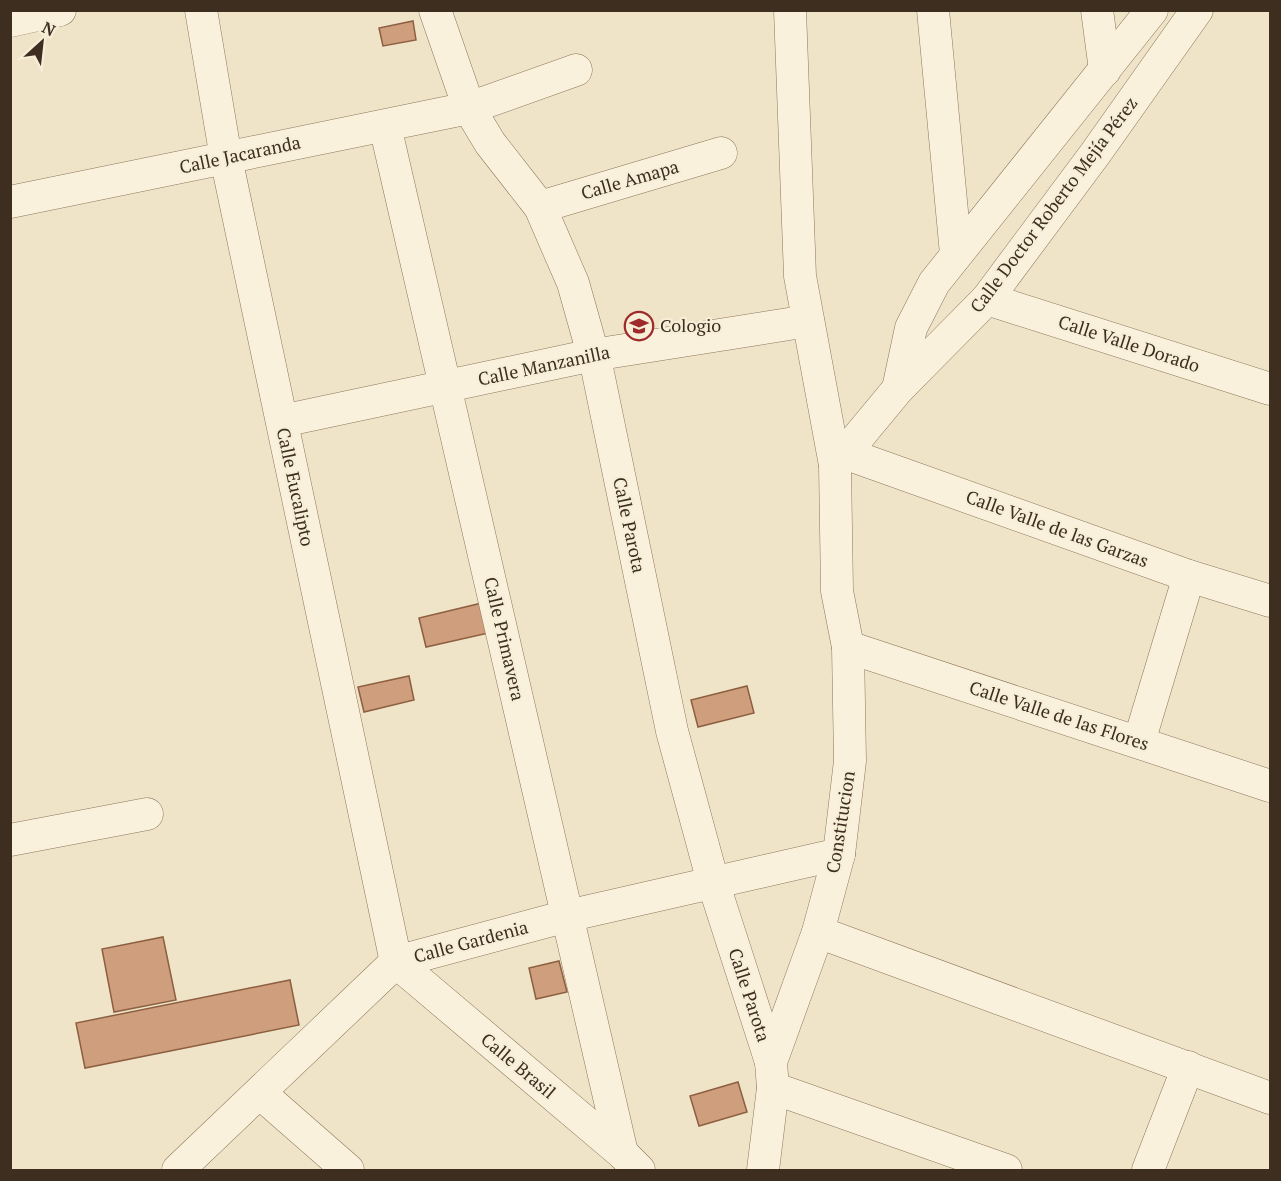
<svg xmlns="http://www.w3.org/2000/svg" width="1281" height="1181" viewBox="0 0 1281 1181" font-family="'PT Serif',serif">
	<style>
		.building { fill: #cf9f7d; stroke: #8d5f41; stroke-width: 1.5 }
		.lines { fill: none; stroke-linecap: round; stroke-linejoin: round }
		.minor-casing { stroke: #8d765c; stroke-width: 33 }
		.minor { stroke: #faf1dc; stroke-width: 32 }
		.labels { text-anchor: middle; stroke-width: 4.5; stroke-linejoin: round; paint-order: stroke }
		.street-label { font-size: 18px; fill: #3d2e20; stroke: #f7eed8 }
		.poi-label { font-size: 18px; fill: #3d2e20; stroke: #f7eed8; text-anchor: start }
	</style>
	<rect width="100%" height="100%" fill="#f0e4c8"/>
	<g class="building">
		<polygon points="413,21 416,40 383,46 379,28"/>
		<polygon points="486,602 493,632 426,647 419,618"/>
		<polygon points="409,676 414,700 364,712 358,687"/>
		<polygon points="747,686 754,713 698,727 691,700"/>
		<polygon points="163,937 176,1000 114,1012 102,949"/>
		<polygon points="559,961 567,992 536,999 529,968"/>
		<polygon points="290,980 299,1025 85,1068 76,1023"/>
		<polygon points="738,1082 747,1112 699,1126 690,1096"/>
	</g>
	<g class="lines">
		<g class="minor-casing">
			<g id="minor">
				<polyline points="201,10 226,158 396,962 622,1153 639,1170"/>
				<polyline points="435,10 469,108 490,143 540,207 573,283 597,368 672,731 713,882 771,1062"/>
				<polyline points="933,10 956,254"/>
				<polyline points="1097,10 1105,70"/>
				<polyline points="10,21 60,10"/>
				<polyline points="385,126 622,1153"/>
				<polyline points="10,202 469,108 576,70"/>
				<polyline points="540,207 721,153"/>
				<polyline points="987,299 1270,389"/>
				<polyline points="898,389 911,328 934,283 1152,10"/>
				<polyline points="282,421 593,355 808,321"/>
				<polyline points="844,453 1189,576 1270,601"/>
				<polyline points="835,465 898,389 987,299 1095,154 1197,10"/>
				<polyline points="848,647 1270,786"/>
				<polyline points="1139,742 1189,576"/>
				<polyline points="10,840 147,814"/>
				<polyline points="818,932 1270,1098"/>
				<polyline points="773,1088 1006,1170"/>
				<polyline points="260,1093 348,1170"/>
				<polyline points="178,1170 396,962 567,916 839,854"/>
				<polyline points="763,1170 773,1088 771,1062 818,932 839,854 850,761 848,647 837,591 835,465 800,276 790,10"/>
				<polyline points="1148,1170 1188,1067"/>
			</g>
		</g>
		<use href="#minor" class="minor"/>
	</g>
	<defs>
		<g id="school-ring" transform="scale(1.5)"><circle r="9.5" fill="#f7eed8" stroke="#9e2a2b" stroke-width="1.5"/><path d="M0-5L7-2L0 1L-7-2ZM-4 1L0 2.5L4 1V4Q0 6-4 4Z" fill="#9e2a2b"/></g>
	</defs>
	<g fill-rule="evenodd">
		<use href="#school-ring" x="639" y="326"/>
	</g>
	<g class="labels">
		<g class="street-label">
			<text transform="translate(240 155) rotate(-12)" y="6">Calle Jacaranda</text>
			<text transform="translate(630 180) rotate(-16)" y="6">Calle Amapa</text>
			<text transform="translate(1054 205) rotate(-53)" y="6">Calle Doctor Roberto Mejía Pérez</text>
			<text transform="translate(1129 344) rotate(18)" y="6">Calle Valle Dorado</text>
			<text transform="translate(544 366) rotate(-12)" y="6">Calle Manzanilla</text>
			<text transform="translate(295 487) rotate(78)" y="6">Calle Eucalipto</text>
			<text transform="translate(629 525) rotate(78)" y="6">Calle Parota</text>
			<text transform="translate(1057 529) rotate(20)" y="6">Calle Valle de las Garzas</text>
			<text transform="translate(504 639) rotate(77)" y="6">Calle Primavera</text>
			<text transform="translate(1059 716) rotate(18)" y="6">Calle Valle de las Flores</text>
			<text transform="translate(841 822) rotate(-81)" y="6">Constitucion</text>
			<text transform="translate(471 942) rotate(-15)" y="6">Calle Gardenia</text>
			<text transform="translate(749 995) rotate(72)" y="6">Calle Parota</text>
			<text transform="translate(518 1066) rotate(40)" y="6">Calle Brasil</text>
		</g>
		<g class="poi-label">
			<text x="660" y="332">Cologio</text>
		</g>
	</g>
	<rect width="1281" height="1181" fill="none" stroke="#3d2e20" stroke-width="24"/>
	<g transform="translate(42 42) rotate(27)" stroke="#f7eed8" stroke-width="4.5" paint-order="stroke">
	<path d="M0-4.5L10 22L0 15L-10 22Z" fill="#3d2e20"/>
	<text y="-9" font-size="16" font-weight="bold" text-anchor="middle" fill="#3d2e20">N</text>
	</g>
</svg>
